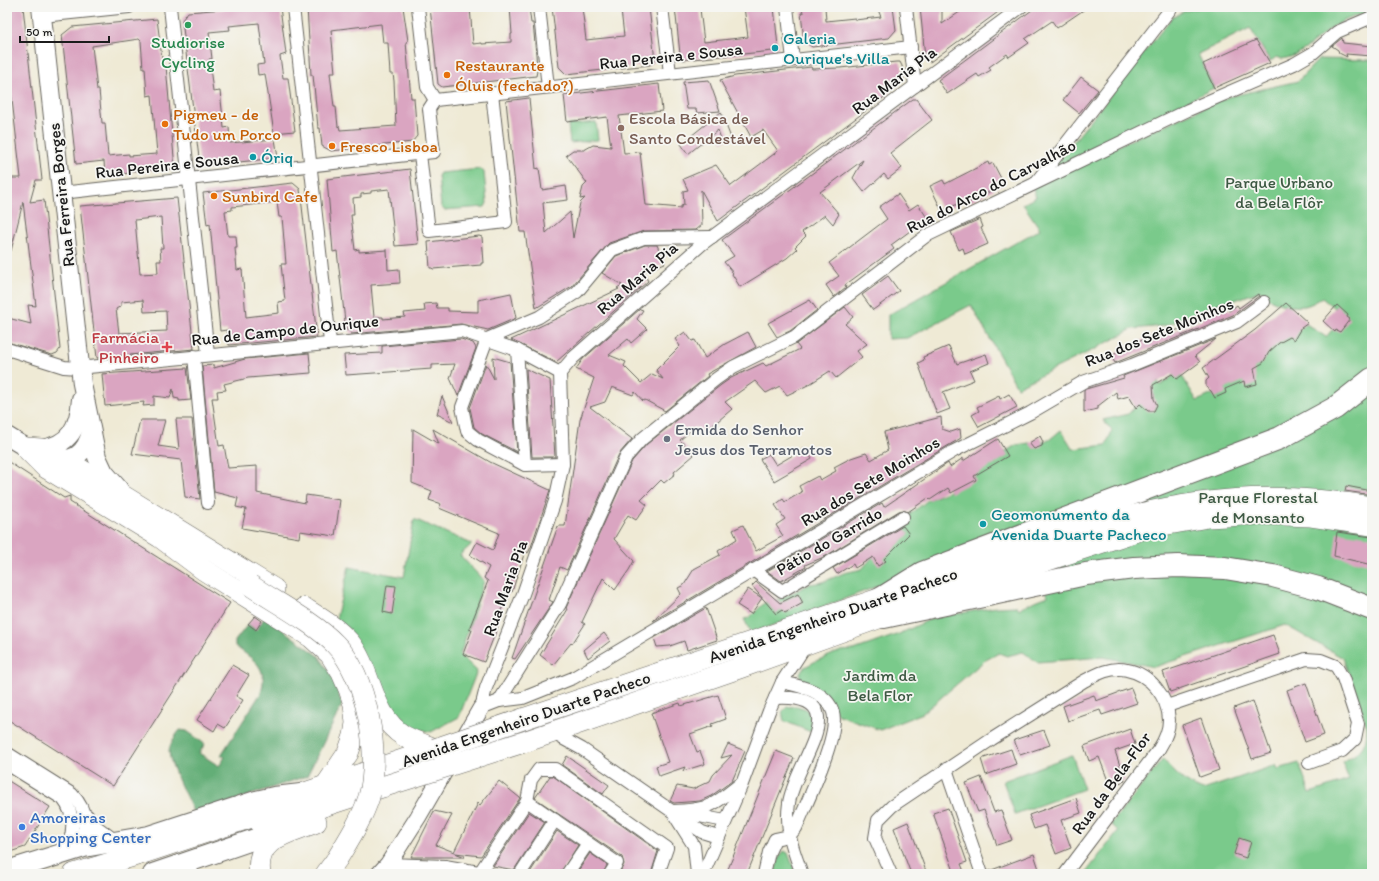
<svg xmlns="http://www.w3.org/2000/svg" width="1379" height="881" viewBox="0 0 1379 881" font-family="Itim,sans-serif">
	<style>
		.green { fill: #7aca8b; stroke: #4b7354 }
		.forest { fill: #63ae77; stroke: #40654a }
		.building { fill: #daa5c1; fill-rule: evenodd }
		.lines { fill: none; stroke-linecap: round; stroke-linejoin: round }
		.minor-casing { stroke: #66645d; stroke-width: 14 }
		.tertiary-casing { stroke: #66645d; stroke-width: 18 }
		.secondary-casing { stroke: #66645d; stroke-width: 20 }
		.primary-casing { stroke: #66645d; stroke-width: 22 }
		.trunk-casing { stroke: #66645d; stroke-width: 22 }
		.motorway-casing { stroke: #66645d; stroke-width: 24 }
		.minor { stroke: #fff; stroke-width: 12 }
		.tertiary { stroke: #fff; stroke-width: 16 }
		.secondary { stroke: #fff; stroke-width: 18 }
		.primary { stroke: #fff; stroke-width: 20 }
		.trunk { stroke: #fff; stroke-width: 21 }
		.motorway { stroke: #fff; stroke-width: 22 }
		.trunk-bridge-casing { stroke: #66645d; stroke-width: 22; stroke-linecap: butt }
		.trunk-bridge { stroke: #fff; stroke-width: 21 }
		.leisure-dot { fill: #2e9e5b; stroke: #f6f6f2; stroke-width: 1.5 }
		.culture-dot { fill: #0f9aa8; stroke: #f6f6f2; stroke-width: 1.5 }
		.food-dot { fill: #e8710a; stroke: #f6f6f2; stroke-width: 1.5 }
		.education-dot { fill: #8d6e63; stroke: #f6f6f2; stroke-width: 1.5 }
		.health-dot { fill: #e0444e; stroke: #f6f6f2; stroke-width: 1.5 }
		.worship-dot { fill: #6b7280; stroke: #f6f6f2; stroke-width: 1.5 }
		.shop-dot { fill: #3f7fe0; stroke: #f6f6f2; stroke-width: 1.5 }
		.labels { text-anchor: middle; stroke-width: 3.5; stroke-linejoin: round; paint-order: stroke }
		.culture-label { font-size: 17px; fill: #0d838f; stroke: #f6f6f2; text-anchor: start }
		.leisure-label { font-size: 17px; fill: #27864d; stroke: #f6f6f2 }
		.street-label { font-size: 17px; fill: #1c1c1c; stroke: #f6f6f2 }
		.food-label { font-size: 17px; fill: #c56008; stroke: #f6f6f2; text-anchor: start }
		.education-label { font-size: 17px; fill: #785e54; stroke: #f6f6f2; text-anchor: start }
		.park-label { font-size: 17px; fill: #3d5943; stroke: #f6f6f2 }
		.health-label { font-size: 17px; fill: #be3a42; stroke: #f6f6f2; text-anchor: end }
		.worship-label { font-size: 17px; fill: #5b616d; stroke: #f6f6f2; text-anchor: start }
		.shop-label { font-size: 17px; fill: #366cbe; stroke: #f6f6f2; text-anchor: start }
	</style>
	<rect width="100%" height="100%" fill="#f6f6f2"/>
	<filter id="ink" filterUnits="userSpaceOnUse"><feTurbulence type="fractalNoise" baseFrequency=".025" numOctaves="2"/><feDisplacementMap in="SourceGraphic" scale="8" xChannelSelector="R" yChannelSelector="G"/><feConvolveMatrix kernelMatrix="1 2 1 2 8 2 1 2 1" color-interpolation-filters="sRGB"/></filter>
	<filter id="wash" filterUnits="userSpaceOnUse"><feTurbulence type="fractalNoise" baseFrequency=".012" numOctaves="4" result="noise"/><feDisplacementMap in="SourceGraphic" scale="16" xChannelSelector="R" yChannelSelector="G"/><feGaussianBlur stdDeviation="0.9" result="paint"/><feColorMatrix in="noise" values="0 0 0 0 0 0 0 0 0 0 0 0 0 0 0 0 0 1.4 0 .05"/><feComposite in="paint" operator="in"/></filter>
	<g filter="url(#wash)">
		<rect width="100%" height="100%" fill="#efead5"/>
		<g class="green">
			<path d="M1203 7H1372V10C1359 15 1346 19 1334 26 1317 37 1304 56 1282 59L1277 57 1270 61 1250 28 1198 54 1214 88 1052 169 1173 16 1174 17 1184 11Z"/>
			<path d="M1319 59 1372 60V874H1085L1118 831 1111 824 1163 759C1174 773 1186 784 1203 790L1276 765 1278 769 1299 763 1310 793 1349 780 1342 762C1359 753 1367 748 1367 727L1343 658 1285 625 1154 667 1103 657 1037 662 1023 652 1007 656 999 653 984 661 923 713 880 730 839 715 808 683 800 679V673L803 668 816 661 841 651 854 650 899 634 933 618 996 607 1017 606 1019 609 1023 606 1048 596 1023 530C933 564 843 601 751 633L744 619 749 618 765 602 780 599 810 584 823 582 844 573 862 569 909 515 928 500 972 481 970 474 1016 445 1049 440 1061 430 1073 449 1106 445 1112 431 1103 420 1128 414 1135 407V390L1155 380 1161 385 1179 371 1197 401 1239 382 1300 320 1326 337 1344 316 1322 298C1317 301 1310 305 1305 306 1288 308 1271 303 1260 291L1164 326 1132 329 1097 348 1017 387 971 305 907 338 888 339V315L1040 229 1023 204 1036 197 1031 184 1228 97 1298 81Z"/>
			<polygon points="596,122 598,140 570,143 568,125"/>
			<polygon points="481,169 484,172 487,203 485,207 444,210 441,207 438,176 440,173"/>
			<polygon points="414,519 472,544 460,555 484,581 460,655 477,671 459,717 431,732 410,727 397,720 335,622 349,567 404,577"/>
			<polygon points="797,706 806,709 814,722 811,732 784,721 782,712 787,707"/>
			<polygon points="1072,755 1084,789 1015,814 1003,781"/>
			<polygon points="784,851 788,853 796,874 774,874 780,856"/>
		</g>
		<path class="forest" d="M265 617 319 656 335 681 342 705 307 776 194 814C188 799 170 767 169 752 169 745 175 736 180 730L187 731 205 744 199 753 219 766 225 757 221 755 261 693C269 666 253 660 235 646V641L248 624 256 629Z"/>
		<g id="blocks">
			<g class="building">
				<polygon points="7,7 23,7 42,180 36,180 30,202 44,200 60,349 57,353 52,355 7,342 8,318 31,324 28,305 36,306 23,202 11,251 7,250 7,178 21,178 7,56"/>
				<polygon points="249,7 280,7 286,54 280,56 283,78 288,78 295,131 274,133 265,74 258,75 257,65 264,64 259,23 229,26 230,30 209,32 212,59 209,59 213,92 220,91 224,128 229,127 230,143 275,139 278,158 200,166 182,20 188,12"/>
				<path d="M307 7H403L408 41 406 42 411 98H414L417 136 412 142 331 151 322 146 320 128H318L313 75H311ZM381 24 383 43H388L390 74H393L394 81 396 126 340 130 339 126 338 127 336 107H334L330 73H335L331 30Z"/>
				<polygon points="430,7 470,7 473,44 482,43 482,44 511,42 511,34 512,34 510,7 529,7 531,23 533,23 536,54 537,71 536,76 442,87 438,84"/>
				<polygon points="552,7 582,7 586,40 624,36 621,10 649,7 655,61 650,65 566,74 559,67"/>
				<polygon points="675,7 697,7 697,9 700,9 704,42 748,37 744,7 774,7 778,47 773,51 683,60 680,54"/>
				<polygon points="802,7 825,7 826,21 855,18 855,20 881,17 877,7 893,7 896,30 889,38 812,47 804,41 801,13 803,13"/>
				<polygon points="920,7 942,7 942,24 967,7 1005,7 930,62 926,60 925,57"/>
				<polygon points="1036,7 1088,7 1057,28 1052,21 1025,39 1029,43 1009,57 1007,54 989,67 991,70 979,77 977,74 947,94 938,80"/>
				<path d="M157 19 163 66H166L175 169 130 171V173L105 176 104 161 76 164 62 35 72 27ZM139 39 141 41 143 68H145L147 96 152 95 157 154 129 156V154L108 156 105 123H102L99 90H97L92 46Z"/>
				<polygon points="1342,38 1343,43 1372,46 1372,56 1346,54 1347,57 1339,53 1338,50 1332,46"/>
				<polygon points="1256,40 1270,63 1214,88 1203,64"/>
				<polygon points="896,62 900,62 902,66 904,80 885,83 891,92 718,221 701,190 702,225 696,230 644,231 609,243 572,286 536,308 525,232 520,232 506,101 529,98 536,169 539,168 542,190 566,186 568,200 543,203 546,233 570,212 573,238 580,203 585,198 580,199 583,187 587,183 566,155 573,150 584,150 593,145 611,147 607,117 567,122 564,95 659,84 662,111 619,116 624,153 640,152 646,205 681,208 681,206 684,205 683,191 688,190 683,179 716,165 731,186 778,151 763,130 751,137 720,80 735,76 811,67 812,69 840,68"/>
				<polygon points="1081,77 1098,90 1079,113 1063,100"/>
				<polygon points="709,80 720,111 697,113 696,109 687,109 683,82"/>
				<polygon points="913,99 916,99 932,120 890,153 902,168 888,179 884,174 864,192 853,178 863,160 820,192 839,214 833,224 825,215 802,232 806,236 795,247 797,249 787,258 740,287 732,274 733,273 724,262 734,256 722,240"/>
				<polygon points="721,112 731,138 722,142 718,130 688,154 681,144"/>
				<polygon points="988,162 989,165 993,163 1004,184 970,202 969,199 942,211 930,186 943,180 945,184"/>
				<polygon points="410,169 418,244 395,246 389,189 371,191 371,193 361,194 361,197 353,198 354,215 351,215 355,250 359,249 359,252 387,250 388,270 399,269 400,283 371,285 374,317 383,317 383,319 405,317 404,313 425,311 424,304 436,303 437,308 448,308 448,311 478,312 478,300 511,293 516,318 488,330 461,324 351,334 350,330 346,330 337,251 333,252 327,179"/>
				<path d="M293 183 300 189 317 337 229 345 227 330 220 331 210 224 207 225 203 193ZM277 202 279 217H282L286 264H281L285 301 278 302 279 313 246 317 242 269 237 270 235 248H237L236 236H228L225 211 232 210V207Z"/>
				<polygon points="898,194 909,210 918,204 930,222 910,231 891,245 894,249 845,285 846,287 834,297 826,285 839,276 829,263 887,219 879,207"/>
				<path d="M177 198 194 349 97 358 80 206ZM161 217 163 248H160L161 261H157L158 273 140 274 135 220ZM143 300 144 312 166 311 167 331 119 333 116 309 121 306V302Z"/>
				<polygon points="980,219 983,227 981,228 988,244 965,254 963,248 959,250 951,232"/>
				<polygon points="479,236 482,237 484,263 481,263 481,265 433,269 432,268 430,268 428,242"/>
				<polygon points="645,245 657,245 665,263 643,272 648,281 556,362 511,340 619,289 617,288 622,285 602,273 616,256"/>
				<polygon points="888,276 899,291 873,310 862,295"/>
				<polygon points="1258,294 1259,296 1233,315 1115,363 1111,356 1140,341 1170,328 1172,332 1203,320 1201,317 1223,302 1229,311 1237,305 1239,308"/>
				<polygon points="810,300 817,310 790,331 777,337 768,323"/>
				<polygon points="1286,303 1308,323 1301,328 1294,340 1290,337 1279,343 1269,352 1263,363 1254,368 1257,384 1245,387 1244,381 1225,389 1226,393 1215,398 1211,391 1206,387 1206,381 1209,378 1203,368 1255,330"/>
				<polygon points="1337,305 1348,315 1347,317 1350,319 1340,332 1336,330 1335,332 1323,321"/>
				<polygon points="845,307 853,317 845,324 867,344 857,351 862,357 836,378 830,371 808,385 787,395 780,386 766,393 755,381 725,402 732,409 711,427 702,434 695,427 680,440 694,455 674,472 675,474 664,483 661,480 641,500 647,505 636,520 628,515 614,539 634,561 629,570 615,590 603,578 582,622 585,624 572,644 571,643 553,665 540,655 568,609 566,608 632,461 647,444 721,385 731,378 763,363 766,366 800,349 796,344"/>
				<polygon points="640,309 643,310 637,319 647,329 631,343 628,339 609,355 626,362 624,366 641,383 652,374 663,379 656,370 680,346 675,339 685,332 692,341 695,340 705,358 725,344 748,332 756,347 707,374 708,376 665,411 645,400 643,401 635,392 633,395 612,387 605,402 590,407 632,439 619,454 567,570 560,567 549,600 553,602 515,659 512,658 558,526 565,526 580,420 594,378 576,369 583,359"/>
				<polygon points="461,339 473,343 476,348 458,396 450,378 455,364 432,365 432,369 346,375 344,355 382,353 382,346"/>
				<polygon points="1216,339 1195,356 1200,362 1177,379 1172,374 1153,385 1154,399 1157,405 1154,411 1148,411 1140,404 1136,408 1129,396 1118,399 1116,392 1098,406 1098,409 1084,412 1084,390 1086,389 1124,378 1123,376"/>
				<polygon points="949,346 957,364 986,354 989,363 970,371 974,380 943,392 950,409 937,414 918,363 924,360 923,357"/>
				<polygon points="309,353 311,373 248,378 224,384 226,390 217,391 218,398 212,398 219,446 224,445 228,468 257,466 257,493 305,503 306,495 340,500 335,536 300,531 299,538 242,528 246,509 236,507 238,498 214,492 202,366 214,365 214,368 245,359"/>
				<polygon points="493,357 510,362 517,452 482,434 474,427 470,408 486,364 494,379"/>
				<polygon points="187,368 191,400 179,401 179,399 174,398 173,389 170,398 154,396 154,405 143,406 144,402 105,406 102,374"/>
				<polygon points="526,369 550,380 555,457 532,457"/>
				<polygon points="1009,394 1017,407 979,427 972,415 979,411 977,407 999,396 1000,399"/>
				<polygon points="442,396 453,422 437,414"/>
				<polygon points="941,417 942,429 951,432 960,429 961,438 653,621 681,594 678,588 684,585 694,569 720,555 718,551 737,539 733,530 743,525 756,551 783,536 776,525 785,519 775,505 783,499 785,502 802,492 799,486 818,476 820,480 836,471 834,467 851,458 866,453 871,460 888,450 884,432"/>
				<polygon points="176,419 192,419 200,499 185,497 181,460 132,454 140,420 165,420 158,446 179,449"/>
				<polygon points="413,429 439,444 433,429 490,462 550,490 531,547 528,553 525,551 512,592 509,591 495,625 498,626 484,662 463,654 472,630 469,629 488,581 484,578 489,567 470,555 477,542 493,550 499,533 439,508 441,504 429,500 432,491 412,483"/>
				<polygon points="1040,436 1043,442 1042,446 1034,449 1029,443"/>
				<polygon points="998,439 1008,456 974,476 976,480 951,493 948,488 930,500 928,498 908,512 903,510 899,511 826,556 805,565 806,567 781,581 767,571 882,503 884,507 948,463 950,467 963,458 963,461"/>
				<polygon points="805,448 812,459 774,481 760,459 769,454 776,465"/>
				<polygon points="7,461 64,498 70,496 70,502 230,603 113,786 7,719"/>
				<polygon points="1346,486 1372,491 1372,495 1345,491"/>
				<polygon points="903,526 909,534 884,559 886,561 878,566 873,557 855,568 853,564 837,574 833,568"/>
				<polygon points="1337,532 1372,537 1372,565 1334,556"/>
				<polygon points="756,582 780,603 798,594 803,603 785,613 782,610 776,614 752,586"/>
				<polygon points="387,585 396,586 392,614 383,612"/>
				<polygon points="748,589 762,598 751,614 737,605"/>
				<polygon points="706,608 717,640 687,650 684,641 670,646 657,647 654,638"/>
				<polygon points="255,616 262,621 256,630 248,624"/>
				<polygon points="604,633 610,641 588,658 584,650"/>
				<polygon points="1273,635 1280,654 1170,692 1163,672"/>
				<polygon points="232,665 249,675 236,696 243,700 225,728 218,724 214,731 197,720"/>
				<polygon points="1306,683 1324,735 1305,742 1287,690"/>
				<polygon points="1131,688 1137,703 1102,715 1100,710 1068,721 1063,706 1094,695 1096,701"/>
				<polygon points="718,695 726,719 712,724 713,726 690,734 697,752 700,751 705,764 683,771 685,767 659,776 656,766 668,762 651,713 680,703 681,706"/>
				<polygon points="1253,701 1271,753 1252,759 1234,708"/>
				<polygon points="1201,718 1219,770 1200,777 1182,725"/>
				<polygon points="1130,729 1135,744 1115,751 1125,781 1110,786 1099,757 1089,761 1084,746"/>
				<polygon points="1044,730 1050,745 1020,755 1014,740"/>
				<polygon points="728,744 745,751 732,781 711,796 700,801 674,803 670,801 677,786 693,789 710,781 713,775 732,755 721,758"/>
				<polygon points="1011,749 1016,764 986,775 981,759"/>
				<polygon points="776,751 794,758 747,874 726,874"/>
				<polygon points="567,756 609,785 603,794 562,765"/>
				<polygon points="550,776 553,776 658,851 651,874 619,874 624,864 622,857 535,798"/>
				<polygon points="981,777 994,812 1001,810 1012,840 997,845 984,810 978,812 966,783"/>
				<polygon points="7,780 50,807 25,847 7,853"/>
				<polygon points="499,781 520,798 481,856 455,853 465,857 411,857 434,811 452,815 436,845 454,852 478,803 480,805"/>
				<polygon points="1076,798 1081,813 1061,820 1071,848 1056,854 1045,825 1034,829 1029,815"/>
				<polygon points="948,808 967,862 961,864 965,874 955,874 933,813"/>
				<polygon points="529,812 545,822 514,870 493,866"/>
				<polygon points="908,822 927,874 911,874 894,828"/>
				<polygon points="557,831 578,845 560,874 529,874"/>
				<polygon points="1239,838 1251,842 1246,858 1234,854"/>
				<polygon points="590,853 607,865 603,874 576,874"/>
				<polygon points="1034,854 1039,869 1026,874 989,874 989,871"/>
			</g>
		</g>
	</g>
	<g filter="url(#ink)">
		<use href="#blocks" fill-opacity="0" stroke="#66645d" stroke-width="1"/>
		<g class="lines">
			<g class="minor-casing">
				<g id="minor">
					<polyline points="170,7 208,354"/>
					<polyline points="293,7 330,342"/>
					<polyline points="418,7 427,87 435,100"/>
					<polyline points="539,7 548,87"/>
					<polyline points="662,7 670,73"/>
					<polyline points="787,7 793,60"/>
					<polyline points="906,7 915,86"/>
					<polyline points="42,16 129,7"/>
					<polyline points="435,100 911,47"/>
					<polyline points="420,154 429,231 506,222 492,93"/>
					<polyline points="1037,181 1172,7"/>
					<polyline points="61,193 434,152 429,109 435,100"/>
					<polyline points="487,339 539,317 577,292 612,250 644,238 712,237"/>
					<polyline points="487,339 462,407 467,431 478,440 525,465 563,464"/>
					<polyline points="7,349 64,367 78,368 462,331 517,350 560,373"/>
					<polyline points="517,350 525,465"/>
					<polyline points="194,356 208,503"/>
					<polyline points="753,570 782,591 903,517"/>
					<path d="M775 698C860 693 794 763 789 803 785 831 793 849 802 874"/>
					<polyline points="499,701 523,698 573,678 954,451 1030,413 1083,382 1132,365 1237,322 1264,302"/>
					<polyline points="1167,706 1306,659 1321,660 1336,666 1343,678 1358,724 1355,739 1342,751 1309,763"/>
					<polyline points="481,708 499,701 560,604 626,457 642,439 716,379 733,367 794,337 926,236 1188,110 1294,64 1313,53 1337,32 1372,17"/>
					<polyline points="481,708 486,688 523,594 555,501 563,464 560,373 573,358 701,245 1021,7"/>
					<polyline points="551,732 582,749 702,832 718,837"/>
					<path d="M7 753 72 794C89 812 87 827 78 848"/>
					<path d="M7 764 63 799C76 815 74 835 65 852"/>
					<polyline points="946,769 982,874"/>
					<polyline points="527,801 617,863 610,874"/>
					<path d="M672 811C707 810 712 807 739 785"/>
					<polyline points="689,814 725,821"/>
					<polyline points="675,816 694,846 697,874"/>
					<polyline points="388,864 445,866 490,874"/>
					<polyline points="480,872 527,801 531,780 539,769 555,769 667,848 658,874"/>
					<polyline points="520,874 555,820"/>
					<polyline points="567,874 588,843"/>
					<polyline points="703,874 742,784 769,711 782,682 806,645"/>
					<path d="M764 874 769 852 775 839 789 836 796 828C806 804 840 735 833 712 827 691 800 686 782 682"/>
					<path d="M891 874 875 838 878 820 892 806 992 739 1084 681C1097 674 1112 666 1127 670 1150 674 1168 697 1169 720 1169 730 1164 741 1159 749L1065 874"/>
				</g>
			</g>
			<g class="tertiary-casing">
				<polyline id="tertiary" points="379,874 388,864 418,817 481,708"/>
			</g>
			<g class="secondary-casing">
				<g id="secondary">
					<polyline points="41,7 82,384 97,457 104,472 119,489"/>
					<path d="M7 436C34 453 79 481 91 432"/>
					<path d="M41 449C70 445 79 427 81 399"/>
				</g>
			</g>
			<g class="primary-casing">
				<g id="primary">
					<polyline points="85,819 93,829 112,843"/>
					<polyline points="7,871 84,847 149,836 256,801 274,797 301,794"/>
					<polyline points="153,874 258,838 284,825"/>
				</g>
			</g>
			<g class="trunk-casing">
				<g id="trunk">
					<polyline points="26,448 41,449 65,460 274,589"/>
					<polyline points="26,448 45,467 160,537 204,570 311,637 330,654 342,673 349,689 354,704 356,723 354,736 348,753 325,787"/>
					<path d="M304 608C320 618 337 628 350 643 372 671 371 716 404 736 413 741 425 745 435 749"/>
					<path d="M523 719 1095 526C1190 497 1274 491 1372 507"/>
					<polyline points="527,741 739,668 965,587 1146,528 1208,517 1261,514 1311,516 1372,525"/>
					<polyline points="262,826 385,786"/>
					<polyline points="74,874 140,854 267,812 305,793 435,749"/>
					<path d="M260 874C254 837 290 833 316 822"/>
					<polyline points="326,874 337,859"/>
				</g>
			</g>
			<g class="motorway-casing">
				<g id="motorway">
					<polyline points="877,601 922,573 1280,438 1335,408 1372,379"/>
					<polyline points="884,617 1086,574 1134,568 1178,566 1225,568 1273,576 1318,588 1372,609"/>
				</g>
			</g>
			<use href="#minor" class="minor"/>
			<use href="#tertiary" class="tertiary"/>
			<use href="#secondary" class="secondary"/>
			<use href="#primary" class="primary"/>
			<use href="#trunk" class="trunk"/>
			<use href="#motorway" class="motorway"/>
			<g class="trunk-bridge-casing">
				<g id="trunk-bridge">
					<path d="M250 585C275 602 315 623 335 644 367 676 381 755 369 797 362 819 349 839 337 859"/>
					<polyline points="435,749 523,719"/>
					<polyline points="385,786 527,741"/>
				</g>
			</g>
			<use href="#trunk-bridge" class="trunk-bridge"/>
		</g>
	</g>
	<circle class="leisure-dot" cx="188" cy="25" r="4"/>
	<g class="culture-dot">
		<circle cx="775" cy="48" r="4"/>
		<circle cx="253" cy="157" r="4"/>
		<circle cx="983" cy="524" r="4"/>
	</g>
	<g class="food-dot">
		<circle cx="447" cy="75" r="4"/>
		<circle cx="165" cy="124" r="4"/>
		<circle cx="332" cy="146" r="4"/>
		<circle cx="214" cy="196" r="4"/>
	</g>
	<circle class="education-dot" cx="621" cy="128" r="4"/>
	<path class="health-dot" d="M165 341h4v4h4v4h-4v4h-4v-4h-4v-4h4z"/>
	<circle class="worship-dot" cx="667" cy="439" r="4"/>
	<circle class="shop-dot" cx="22" cy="827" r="4"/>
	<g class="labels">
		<g class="culture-label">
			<text x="783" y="44">Galeria<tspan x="783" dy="20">Ourique's Villa</tspan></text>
			<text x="261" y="163">Óriq</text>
			<text x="991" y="520">Geomonumento da<tspan x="991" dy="20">Avenida Duarte Pacheco</tspan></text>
		</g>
		<g class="leisure-label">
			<text x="188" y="48">Studiorise<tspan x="188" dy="20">Cycling</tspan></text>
		</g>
		<g class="street-label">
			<text transform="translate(671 56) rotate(-6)" y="6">Rua Pereira e Sousa</text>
			<text transform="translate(894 80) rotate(-37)" y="6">Rua Maria Pia</text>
			<text transform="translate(167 165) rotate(-6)" y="6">Rua Pereira e Sousa</text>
			<text transform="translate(991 186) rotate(-27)" y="6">Rua do Arco do Carvalhão</text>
			<text transform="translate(61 195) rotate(-96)" y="6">Rua Ferreira Borges</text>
			<text transform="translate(637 278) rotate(-41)" y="6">Rua Maria Pia</text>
			<text transform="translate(285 330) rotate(-6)" y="6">Rua de Campo de Ourique</text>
			<text transform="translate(1159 332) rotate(-22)" y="6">Rua dos Sete Moinhos</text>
			<text transform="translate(870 481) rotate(-31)" y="6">Rua dos Sete Moinhos</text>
			<text transform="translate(829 541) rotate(-30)" y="6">Pátio do Garrido</text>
			<text transform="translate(505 588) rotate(-70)" y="6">Rua Maria Pia</text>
			<text transform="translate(833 615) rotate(-19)" y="6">Avenida Engenheiro Duarte Pacheco</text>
			<text transform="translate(526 719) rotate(-19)" y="6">Avenida Engenheiro Duarte Pacheco</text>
			<text transform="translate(1111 783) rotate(-54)" y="6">Rua da Bela-Flor</text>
		</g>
		<g class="food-label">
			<text x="455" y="71">Restaurante<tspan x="455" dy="20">Óluis (fechado?)</tspan></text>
			<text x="173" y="120">Pigmeu - de<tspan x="173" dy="20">Tudo um Porco</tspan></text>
			<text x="340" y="152">Fresco Lisboa</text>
			<text x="222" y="202">Sunbird Cafe</text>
		</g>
		<g class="education-label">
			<text x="629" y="124">Escola Básica de<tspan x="629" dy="20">Santo Condestável</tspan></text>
		</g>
		<g class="park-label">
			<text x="1279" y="188">Parque Urbano<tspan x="1279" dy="20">da Bela Flôr</tspan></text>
			<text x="1258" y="503">Parque Florestal<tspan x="1258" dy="20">de Monsanto</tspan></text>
			<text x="880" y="681">Jardim da<tspan x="880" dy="20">Bela Flor</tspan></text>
		</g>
		<g class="health-label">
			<text x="159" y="343">Farmácia<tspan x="159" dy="20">Pinheiro</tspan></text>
		</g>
		<g class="worship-label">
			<text x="675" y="435">Ermida do Senhor<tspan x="675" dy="20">Jesus dos Terramotos</tspan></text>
		</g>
		<g class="shop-label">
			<text x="30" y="823">Amoreiras<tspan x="30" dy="20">Shopping Center</tspan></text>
		</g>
	</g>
	<rect width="1379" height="881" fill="none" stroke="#f6f6f2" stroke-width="24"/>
	<path d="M20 36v6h89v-6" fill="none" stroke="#1c1c1c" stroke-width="2"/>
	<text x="26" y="36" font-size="12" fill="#1c1c1c" stroke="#f6f6f2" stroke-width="3" paint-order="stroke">50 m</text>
</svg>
